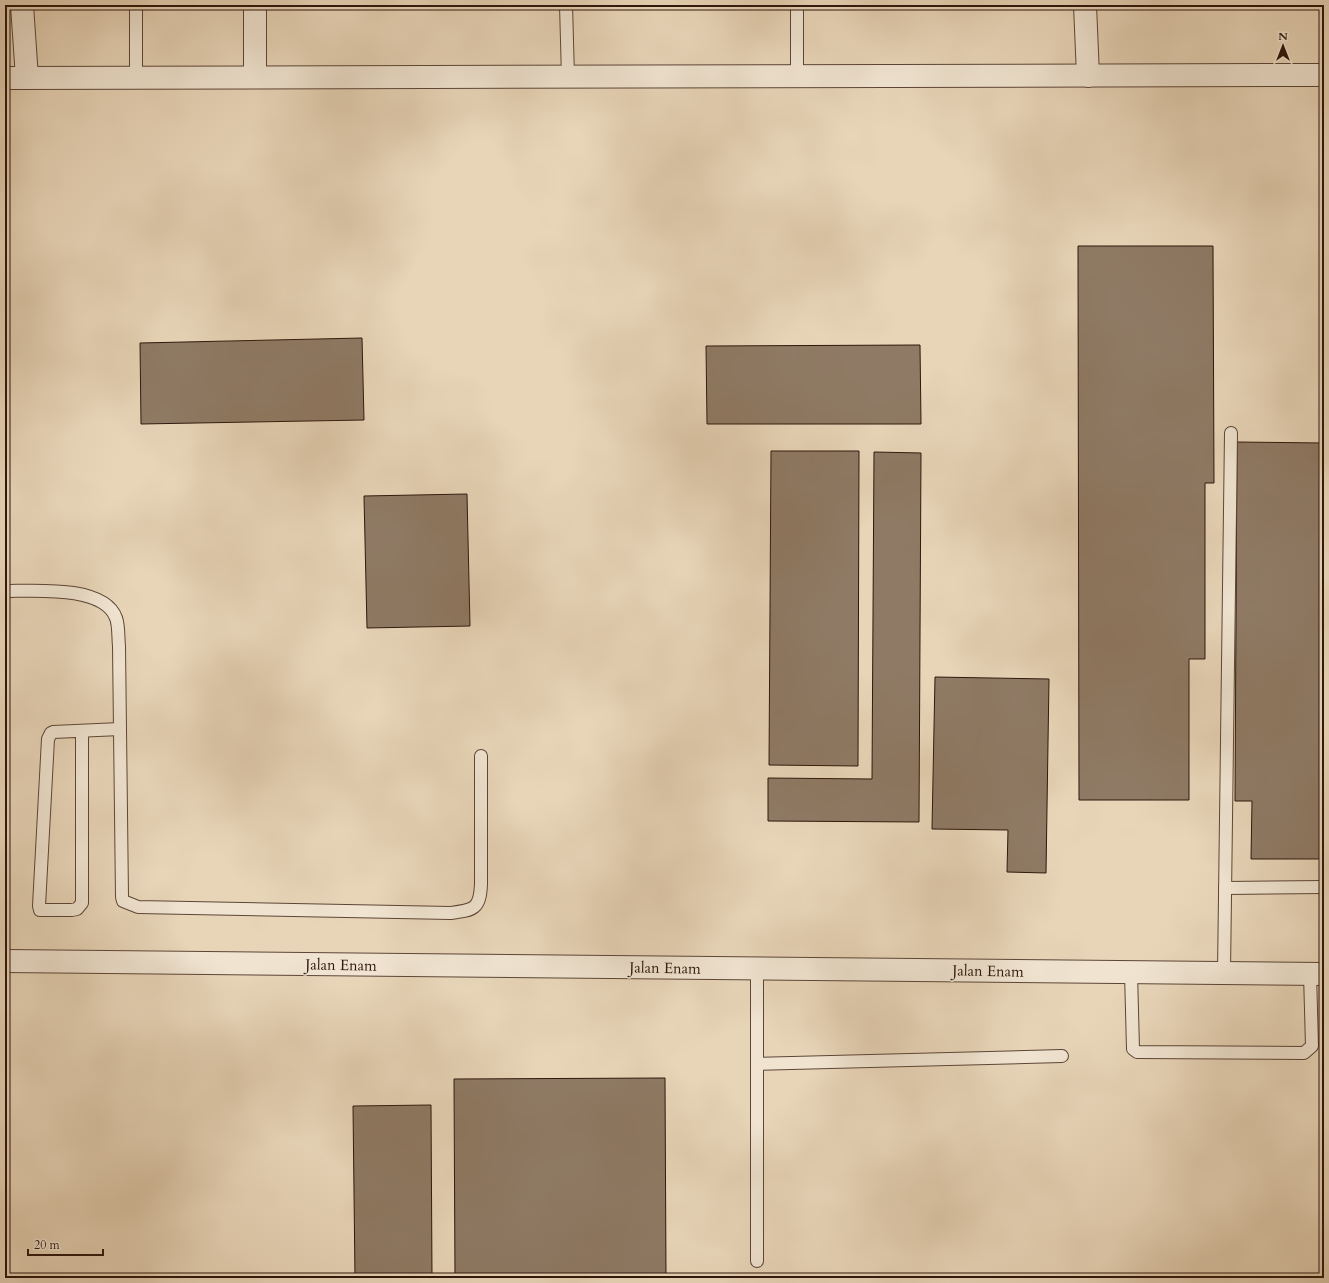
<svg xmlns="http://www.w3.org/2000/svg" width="1329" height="1283" viewBox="0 0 1329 1283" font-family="Cardo,serif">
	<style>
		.building { fill: #8f7a65; stroke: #2e170c }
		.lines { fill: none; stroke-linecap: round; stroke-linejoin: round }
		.lane-casing { stroke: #5c4637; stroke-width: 14 }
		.street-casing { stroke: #5c4637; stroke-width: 24 }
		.lane { stroke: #f0e4d1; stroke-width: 12 }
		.street { stroke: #f0e4d1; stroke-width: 22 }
		.labels { text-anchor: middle; stroke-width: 3; stroke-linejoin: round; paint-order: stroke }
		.street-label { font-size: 15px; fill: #2e170c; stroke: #f0e4d1 }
	</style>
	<rect width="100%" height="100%" fill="#e8d5b8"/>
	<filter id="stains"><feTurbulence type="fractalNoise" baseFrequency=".005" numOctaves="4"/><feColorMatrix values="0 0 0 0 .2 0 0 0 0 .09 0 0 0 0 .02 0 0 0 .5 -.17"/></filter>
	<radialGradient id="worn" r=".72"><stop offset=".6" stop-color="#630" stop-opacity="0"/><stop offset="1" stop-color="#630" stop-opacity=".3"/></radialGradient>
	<g class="building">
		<polygon points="1078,246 1213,246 1214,483 1205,483 1205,659 1189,659 1189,800 1079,800"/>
		<polygon points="362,338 364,420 141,424 140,343"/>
		<polygon points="920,345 921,424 707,424 706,346"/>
		<polygon points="1237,442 1324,443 1324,859 1251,859 1252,801 1235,801"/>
		<polygon points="771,451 859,451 858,766 769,765"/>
		<polygon points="874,452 921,453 919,822 768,821 768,778 872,779"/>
		<polygon points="467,494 470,626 367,628 364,496"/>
		<polygon points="935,677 1049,679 1046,873 1007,872 1008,830 932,829"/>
		<polygon points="665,1078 666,1278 455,1278 454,1079"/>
		<polygon points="431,1105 432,1278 355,1278 353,1106"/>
	</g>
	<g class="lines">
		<g class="lane-casing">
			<g id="lane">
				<polyline points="566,5 568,77"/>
				<polyline points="136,77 136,5"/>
				<polyline points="797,77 797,5"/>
				<path d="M5 591C34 591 104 585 116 618 119 626 118 637 119 646L122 897 123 901 138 907 451 913C474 910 480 909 481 884V756"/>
				<polyline points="82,731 82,903 77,909 72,910 40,910 39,906 48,739 51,733 53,732 120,729"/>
				<polyline points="1225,888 1324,887"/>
				<polyline points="1131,972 1133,1049 1137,1052 1304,1053 1312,1046 1310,974"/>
				<polyline points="1224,973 1231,433"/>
				<polyline points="757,1064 1062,1056"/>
				<polyline points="757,1261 757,969"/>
			</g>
		</g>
		<g class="street-casing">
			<g id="street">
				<polyline points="22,5 27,78"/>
				<polyline points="1085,5 1088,76"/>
				<polyline points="255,77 255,5"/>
				<polyline points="5,78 1324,75"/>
				<polyline points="5,961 1324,974"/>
			</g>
		</g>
		<use href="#lane" class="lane"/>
		<use href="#street" class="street"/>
	</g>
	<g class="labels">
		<g class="street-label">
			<text transform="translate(341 965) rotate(1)" y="5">Jalan Enam</text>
			<text transform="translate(665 968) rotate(1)" y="5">Jalan Enam</text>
			<text transform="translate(988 971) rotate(1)" y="5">Jalan Enam</text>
		</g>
	</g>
	<rect width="1329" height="1283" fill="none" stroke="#e8d5b8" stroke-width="20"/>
	<rect x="6" y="6" width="1317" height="1271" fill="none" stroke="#2e170c" stroke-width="2"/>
	<rect x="10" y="10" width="1309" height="1263" fill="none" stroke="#2e170c"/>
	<g transform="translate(1283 46)" stroke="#f0e4d1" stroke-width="3" paint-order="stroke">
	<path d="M0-3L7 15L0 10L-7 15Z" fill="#2e170c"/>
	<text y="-6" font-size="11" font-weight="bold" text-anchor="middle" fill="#2e170c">N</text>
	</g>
	<path d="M28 1249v6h75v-6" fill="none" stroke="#2e170c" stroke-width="2"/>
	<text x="34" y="1249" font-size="12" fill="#2e170c" stroke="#f0e4d1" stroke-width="3" paint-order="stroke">20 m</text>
	<rect width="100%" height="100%" filter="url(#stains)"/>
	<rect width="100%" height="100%" fill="url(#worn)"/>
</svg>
